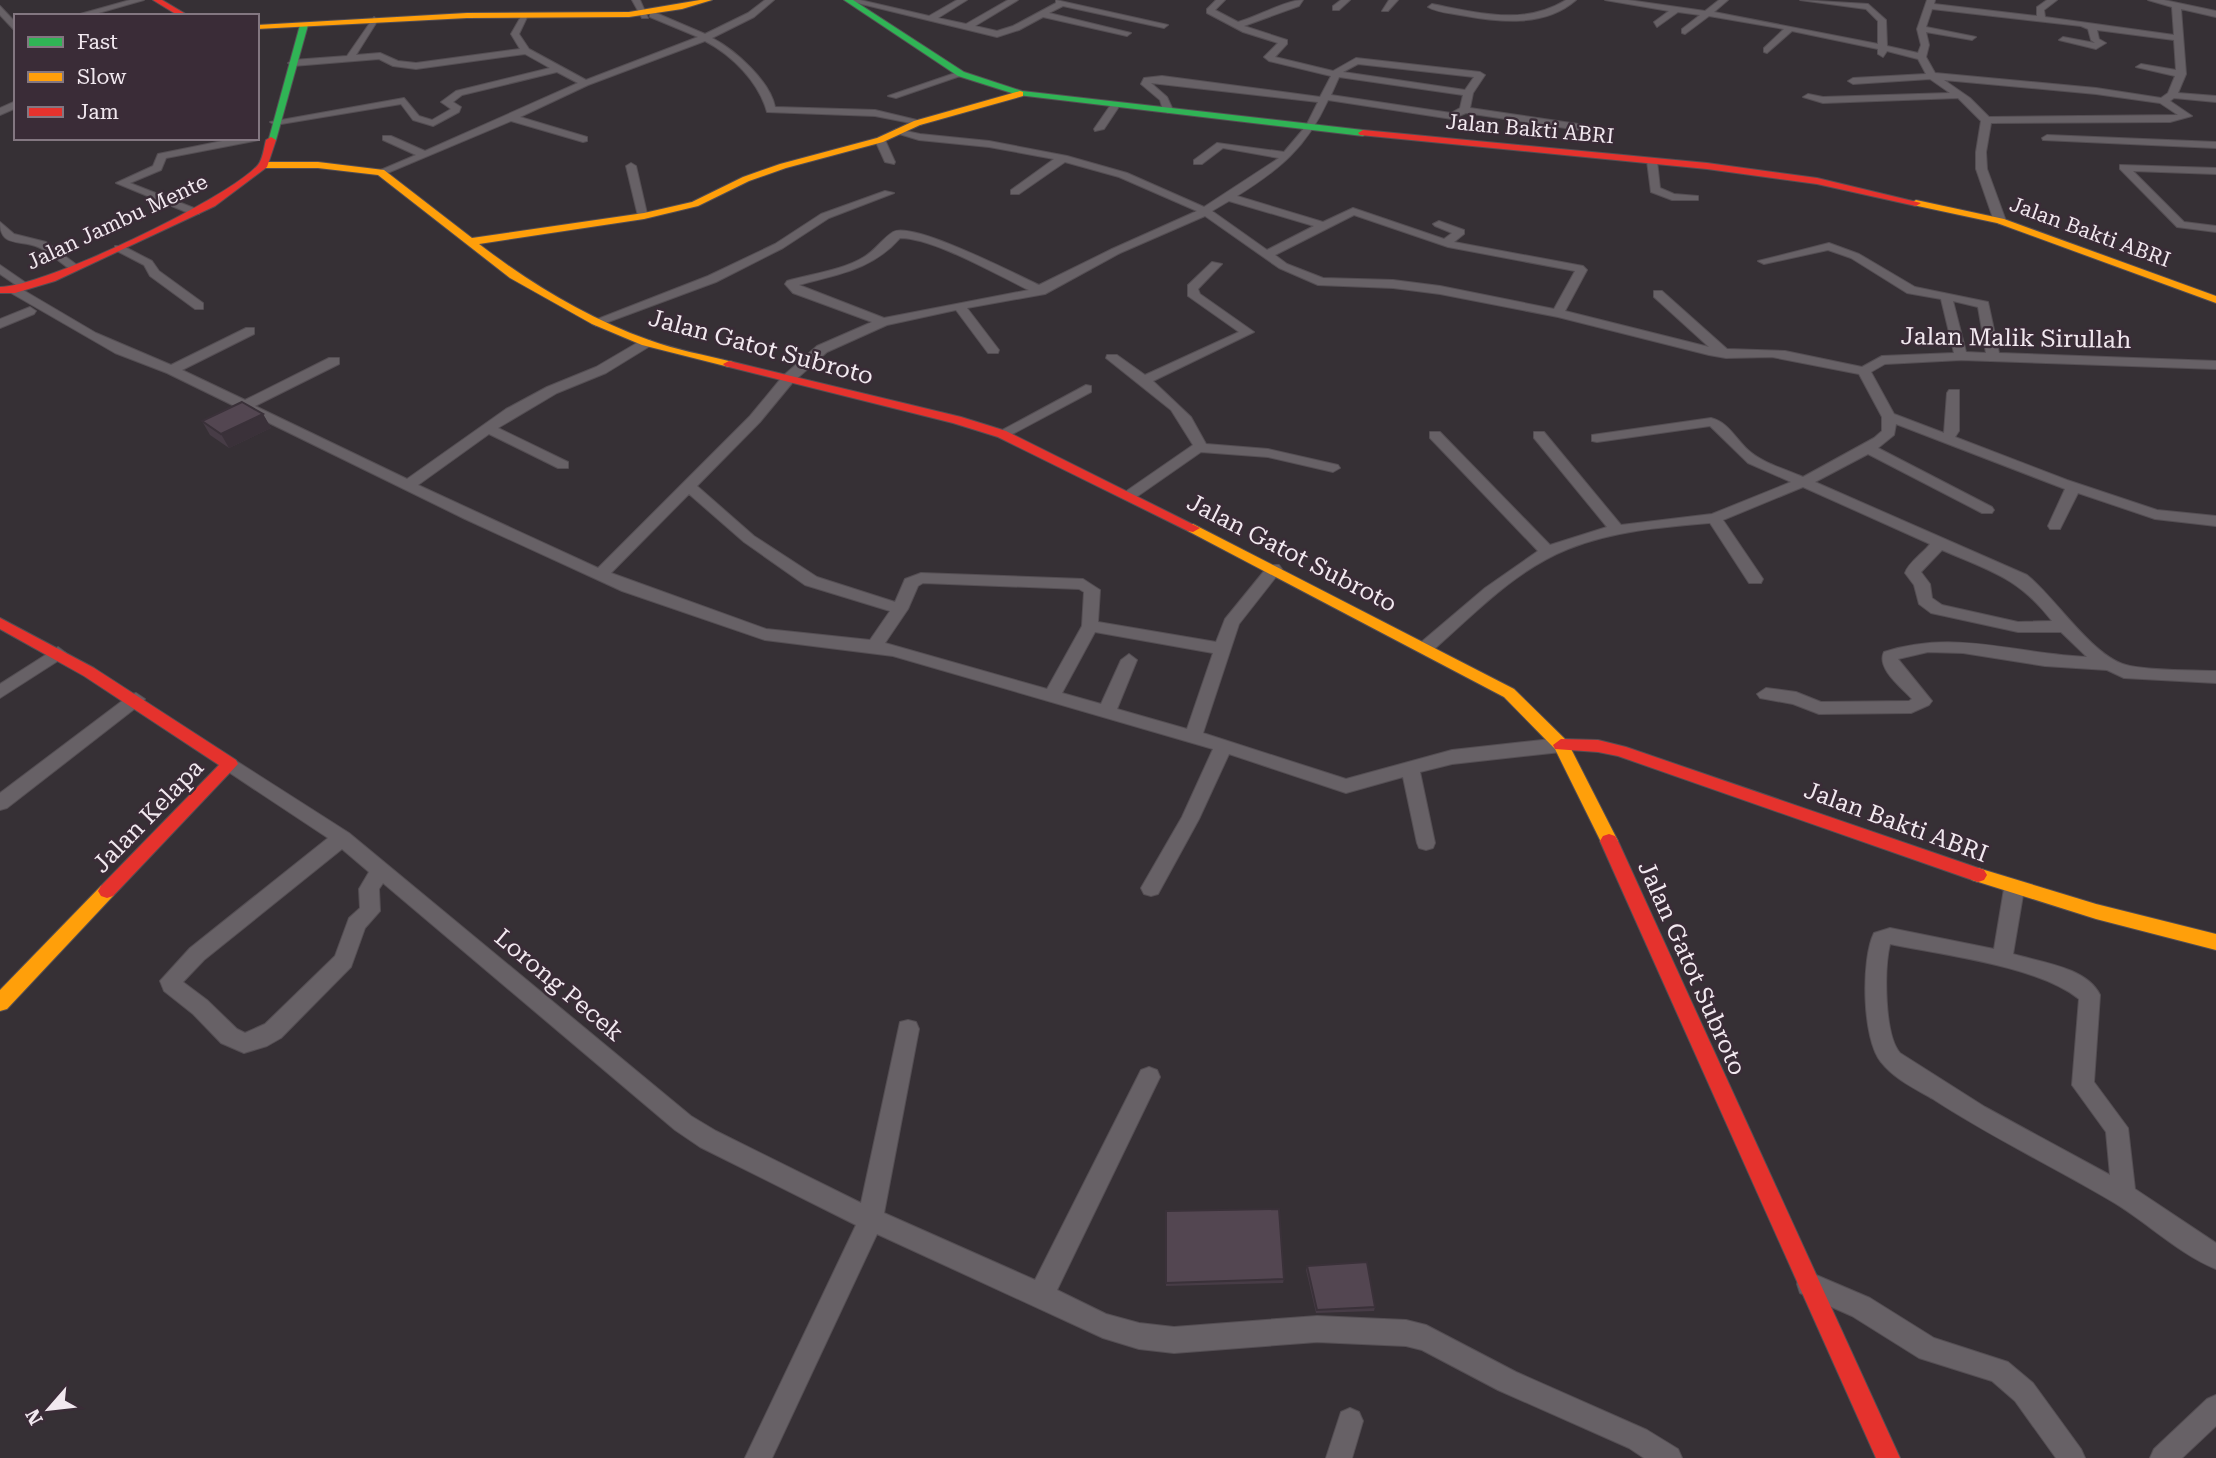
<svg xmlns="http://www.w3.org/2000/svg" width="2216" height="1458" viewBox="0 0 2216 1458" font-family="'Roboto Serif',serif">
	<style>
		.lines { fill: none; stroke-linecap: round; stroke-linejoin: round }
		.street-casing { stroke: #544e53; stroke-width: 2 }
		.fast-casing { stroke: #544e53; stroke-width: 2 }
		.slow-casing { stroke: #544e53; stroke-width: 2 }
		.jam-casing { stroke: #544e53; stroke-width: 2 }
		.street { fill: #676166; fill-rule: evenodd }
		.fast { fill: #30b455; fill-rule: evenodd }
		.slow { fill: #ff9f0a; fill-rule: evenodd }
		.jam { fill: #e5322d; fill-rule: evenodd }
		.wall { fill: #473c46 }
		.shaded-wall { fill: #3a3139 }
		.building { fill: #534651; stroke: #3a3139; stroke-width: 2 }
		.labels { text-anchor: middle; stroke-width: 5; stroke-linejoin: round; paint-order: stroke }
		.far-street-label { font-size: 21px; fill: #f1e8ef; stroke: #3a2c37 }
		.street-label { font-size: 24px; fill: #f1e8ef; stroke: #3a2c37 }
	</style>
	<rect width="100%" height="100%" fill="#363035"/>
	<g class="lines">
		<g class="street-casing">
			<g id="street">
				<polygon points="130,0 144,0 88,16 73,16"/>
				<polygon points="632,0 640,0 648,18 642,18"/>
				<path d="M765 0H774L754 17 712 38C735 50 770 81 775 107L875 110 921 121V125L875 116 767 112C759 82 732 55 705 41L588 85 520 117 587 137V141L583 142 511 121 385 174 376 172 416 155 383 140V136H391L425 151 578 83 557 72 462 95 453 102 461 107 459 112 433 126 413 120 401 104 275 125 270 122 404 98 419 116 432 120 451 109 441 102 456 91 550 68 525 54 416 69 393 66 379 59 293 66 288 63 293 60 347 56 374 17 378 20 356 55 380 53 398 61 416 63 520 49 511 34 523 13H529L519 34 529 49 586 80 698 37 650 17V13H656L705 34 748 13Z"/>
				<polygon points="845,0 860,0 929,16 957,0 967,0 938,18 966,24 1008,0 1018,0 975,26 997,31 1013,26 1056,3 1056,0 1168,25 1164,28 1063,6 1049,13 1131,33 1127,36 1043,17 1019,30 997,37"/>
				<path d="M1216 0H1225L1215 10 1238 22C1257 17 1286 0 1303 0L1299 6 1244 26 1287 40V44L1275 57 1333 71 1356 58 1480 72 1485 75 1473 93 1470 108 1605 128 1610 131 1605 134 1466 113 1452 119 1328 100C1306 148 1280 169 1237 196L1323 222 1353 208 1444 239 1452 233 1435 226 1433 224 1439 221 1464 230V234L1454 242 1583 266 1587 270 1565 311 1709 347 1654 297V291H1662L1727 349 1785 351 1862 367 1882 356 1954 353 1941 299 1907 293 1851 258 1828 250 1764 264 1758 261 1829 243 1859 254 1915 287 1988 302 1999 353 2216 361V369L1961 360 1885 364 1871 372 1894 414 1944 433 1947 393 1949 390H1959V431L1955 437 2067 480 2157 510 2216 516V526L2155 519 2078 493 2060 529H2050L2048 526 2065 489 1896 424 1894 435 1878 448 1992 507 1994 510 1992 513H1982L1868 454 1815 482 2027 575C2056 598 2094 660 2130 666 2158 671 2188 670 2216 671V683L2124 678 2107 670 2045 666 1963 653 1928 652 1898 659 1932 701 1929 705 1911 713 1819 714 1793 704 1760 698 1757 694 1766 688 1796 692 1821 702 1909 701 1912 699C1901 687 1876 668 1884 652 1956 629 2015 654 2087 657L2061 632H2018L1931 613 1919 604 1914 585 1905 573C1908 563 1923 553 1930 544L1803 487 1723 520 1763 579 1761 583H1749L1710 523C1662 527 1613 531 1568 549 1515 570 1473 615 1431 652H1419L1417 648 1419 644 1485 588 1538 551 1430 438V432H1440L1550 545 1607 527 1534 438V432H1544L1621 525 1712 514 1791 482 1748 463 1710 426 1597 442 1592 441V435L1711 418C1728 422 1735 438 1748 450 1762 463 1785 469 1803 477L1874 438 1882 431V417L1859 374 1772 357 1726 358 1709 355 1558 317 1440 294 1393 288 1318 285 1279 268 1205 216 1120 253 1045 294 967 308 999 350 998 353H988L956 310 887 325 827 352 793 382 760 422 697 486 754 536 817 577 895 602 905 579 921 573 1083 579 1100 590 1098 622 1216 642 1225 619 1269 565H1279L1282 569 1279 573 1239 624 1203 733 1346 779 1452 750 1561 738 1567 740 1570 745 1567 750 1561 752 1452 764 1420 772 1435 843 1433 848 1426 850 1419 848 1417 843 1403 777 1346 793 1229 754 1199 819 1158 894 1151 896 1144 894 1141 888 1182 817 1213 749 893 656 765 640 622 591 465 519 167 373 115 353 11 293V287H19L0 274V265L32 287 23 290 96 333 171 365 246 328H254V334L182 370 245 400 329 358H339V364L255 406 407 479 506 409 547 387 596 367 642 340H650V346L606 373 557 393 498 428 568 462V468H558L489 434 418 485 598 568 750 416 783 376 817 346 872 322 793 293 785 284 787 281C811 274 843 270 864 257 875 251 884 237 893 232 913 221 1015 274 1039 285L1112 249 1197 211 1119 177 1065 162 1019 194H1011V190L1054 159 989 147 919 140 896 133V129L920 134 989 141 1067 156 1127 173 1204 207 1279 158 1223 148 1202 164H1194V160L1217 143 1284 152 1306 126 1318 102 1151 83 1167 97 1173 110 1168 113 1163 110 1160 100 1141 84 1144 78 1162 76 1320 97 1331 76 1269 61 1264 57 1278 43 1243 32 1207 13V9ZM1358 64 1474 77 1465 90 1343 72ZM1339 77 1463 95 1460 108 1451 113 1331 95ZM1229 201 1314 226 1267 250 1212 211ZM1354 215 1448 247 1575 271 1554 309 1440 286 1393 280 1323 278 1287 264 1275 255ZM900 238C934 238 997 275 1029 290L884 318 799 285C838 274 872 270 900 238ZM1953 301 1978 307 1986 353 1966 352ZM689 494 744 542 805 585 890 611 870 640 766 629 611 573ZM1942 550C1990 571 2018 577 2052 621L2018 622 1942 605 1932 598 1930 584 1921 572ZM923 583 1079 589 1084 592 1082 626 1047 689 885 643 908 609 918 586ZM1095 632 1213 653 1187 729 1117 709 1137 660 1129 654 1121 660 1101 704 1062 693Z"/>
				<polygon points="1341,0 1350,0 1339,10 1333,10 1333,6"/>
				<polygon points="1389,0 1398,0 1388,11 1382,11"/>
				<path d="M1566 0H1576C1544 28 1498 22 1460 15 1449 13 1436 12 1428 7L1432 4C1478 13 1524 26 1566 0Z"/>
				<path d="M1605 0H1628L1705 11 1719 0H1728L1714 12 1878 44V21L1866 9 1800 0 1868 4 1886 20 1887 46 1918 53 1921 45 1917 29 1927 0H1935L1934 4 2037 16V7L2047 0H2057L2044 10 2045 17 2174 35 2172 7 2148 0H2164L2216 11V17L2181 9 2186 74 2178 93 2216 96V102L2174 98 2170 101 2192 116 2170 122 1991 123 1986 152 1987 169 2006 221 2000 224 1994 221 1976 169V152L1981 121 1958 98 1823 103 1803 97 1808 94 1823 97 1950 93 1930 79 1853 84 1848 81 1853 78 1926 74 1918 59 1887 51 1883 57 1878 54V49L1792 31 1767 53 1764 52V48L1784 29 1709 16 1685 34 1682 33V29L1700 15 1678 12 1657 27 1654 22 1669 11ZM1932 9 2081 26 2088 29 2091 40 2095 43 2063 37 2059 40 2096 49 2106 43 2099 39 2097 30 2174 40 2176 70 2141 64 2136 67 2175 76 2168 93 2161 98 2096 88 1935 73 1926 57 1929 45 1926 32 1972 40 1976 37 1926 27ZM1944 80 2096 94 2160 103 2178 115 1989 117 1970 98Z"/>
				<polygon points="0,6 16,23 16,32 0,15"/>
				<polygon points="958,72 966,74 896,98 888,96"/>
				<polygon points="16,101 16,108 0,115 0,108"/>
				<polygon points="1115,102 1120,105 1104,129 1095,131 1094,129 1112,103"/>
				<polygon points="2047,135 2216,142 2216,148 2043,140 2042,138"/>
				<polygon points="258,136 258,140 254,141 166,158 161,170 130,183 199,210 199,214 191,214 116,183 153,166 158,154 237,138 257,138"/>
				<polygon points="880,137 885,140 895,162 894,164 885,162 875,140"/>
				<polygon points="1652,158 1657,161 1660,188 1674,194 1698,196 1698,200 1672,200 1651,192 1647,161"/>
				<polygon points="631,163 636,166 648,218 638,216 626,166"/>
				<polygon points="2120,165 2216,168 2216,174 2133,171 2184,222 2216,226 2216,232 2177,227 2120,169"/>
				<polygon points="885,191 894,193 829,218 783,248 716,282 600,325 596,326 590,322 708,276 775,244 821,214"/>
				<path d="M0 222 14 234 46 242 81 268 71 270C61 263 49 252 38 247 20 239 0 248 0 222Z"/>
				<polygon points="115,246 123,246 152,261 159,271 203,303 203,309 195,309 150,276 144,265 115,250"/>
				<polygon points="1212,262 1222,264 1198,289 1200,294 1254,332 1153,381 1191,417 1206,444 1268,449 1338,465 1340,468 1333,472 1268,457 1201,452 1135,498 1125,498 1123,495 1125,492 1193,445 1171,410 1106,358 1107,355 1117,355 1145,375 1239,332 1188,296 1188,285"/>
				<polygon points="30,307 36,311 34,314 0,328 0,319"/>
				<polygon points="1086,385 1091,386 1091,392 1007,437 1002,438 995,434"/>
				<polygon points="58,647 66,653 64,657 0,698 0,684"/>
				<polygon points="136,693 145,699 142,703 7,808 0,810 0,793 130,695"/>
				<path d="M230 757 349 833 691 1116 716 1131 861 1203 900 1022 908 1020 916 1022 919 1029 884 1213 1035 1280 1141 1070 1149 1067 1157 1070 1160 1077 1057 1290 1106 1314 1139 1323 1174 1327 1317 1316 1406 1320 1426 1325 1516 1372 1647 1430 1678 1449 1682 1458H1644L1629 1448 1498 1390 1422 1350 1406 1346 1317 1342 1174 1353 1139 1349 1103 1338 877 1234 772 1458H745L856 1225 700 1147 675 1130 383 883 379 889 380 911 365 928 351 967 281 1038 267 1046 244 1053 221 1043 193 1014 164 991 160 981 190 948 328 838 224 769 221 764 224 759ZM342 849 369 872 359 889 360 908 349 918 335 956 265 1024 245 1033 237 1029 207 1000 183 982 204 960Z"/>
				<path d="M2014 881 2021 883 2024 889 2013 954C2039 962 2087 967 2100 995L2094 1082 2128 1128 2135 1189 2216 1243V1269C2179 1254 2148 1223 2113 1202 2054 1167 1991 1137 1933 1099 1916 1089 1894 1079 1881 1062 1862 1039 1861 959 1874 933L1890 928 1994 949 2004 889 2007 883ZM1890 944C1943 955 2038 966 2079 999L2072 1085 2106 1132 2110 1175 1985 1107 1900 1053C1884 1035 1884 968 1890 944Z"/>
				<polygon points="1809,1272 1870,1298 1934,1338 2008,1362 2033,1383 2081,1449 2085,1458 2056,1458 2015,1401 1992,1381 1919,1358 1852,1316 1800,1293 1797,1284 1800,1275"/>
				<polygon points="2216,1395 2216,1426 2182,1458 2150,1458 2154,1449 2207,1399"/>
				<polygon points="1350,1408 1359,1412 1363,1421 1352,1458 1326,1458 1341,1412"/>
			</g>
		</g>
		<g class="fast-casing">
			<g id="fast">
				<polygon points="844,0 853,0 964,72 1022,91 1363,130 1368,133 1363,136 1018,95 958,76"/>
				<polygon points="304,23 308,25 276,140 268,142 300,25"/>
			</g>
		</g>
		<g class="slow-casing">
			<g id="slow">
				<polygon points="700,0 712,0 682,9 629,17 467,18 257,29 257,25 467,13 629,12"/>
				<path d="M1020 91 1023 92V96L920 125 883 142 786 168 749 181 698 206 644 219 479 244C530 283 587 318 649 340 676 350 705 355 733 362L735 364 729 367 642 345 592 324 510 278 378 175 318 168H264L259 165 264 162H318L384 170 472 238 644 213 692 202 743 177 780 164 877 138 914 121Z"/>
				<polygon points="1916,200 2004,219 2216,296 2216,303 1997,223 1913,205 1911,203"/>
				<polygon points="1193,524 1514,689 1567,741 1618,841 1615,846 1603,846 1555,749 1504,697 1188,531 1186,528 1188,525"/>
				<polygon points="1978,868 2096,904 2216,934 2216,950 2096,919 1972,880 1969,875 1972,870"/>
				<polygon points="107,884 113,886 116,891 113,896 7,1009 0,1011 0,990 101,886"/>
			</g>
		</g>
		<g class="jam-casing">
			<g id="jam">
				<polygon points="153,0 162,0 189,16 179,16"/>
				<polygon points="1363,130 1707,163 1817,178 1921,203 1916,206 1817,184 1707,169 1360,135 1358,133"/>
				<path d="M271 137 276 140 267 167 215 206 55 281 15 293H0V287C44 287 228 199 258 165 263 159 264 147 266 140Z"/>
				<polygon points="729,361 961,417 1006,431 1200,528 1193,532 1188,531 998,437 953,423 725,366 723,364"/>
				<polygon points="0,618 94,668 236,760 238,764 113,896 107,898 101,896 98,891 101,886 219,765 84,676 0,629"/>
				<polygon points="1561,739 1598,740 1626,747 1984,870 1987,875 1984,880 1978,882 1618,756 1598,752 1555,749 1553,745"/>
				<polygon points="1609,834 1615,836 1618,841 1900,1458 1876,1458 1600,841 1603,836"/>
			</g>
		</g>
		<use href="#street" class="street"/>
		<use href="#fast" class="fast"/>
		<use href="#slow" class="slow"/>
		<use href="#jam" class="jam"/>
	</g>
	<g class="wall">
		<polygon points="263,414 271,428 229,448 210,435 202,421"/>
		<polygon points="1166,1211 1284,1279 1283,1283 1166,1286"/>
		<polygon points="1307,1266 1375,1307 1374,1311 1316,1313 1306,1270"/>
	</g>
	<polygon class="shaded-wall" points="263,414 271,428 229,448 221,434"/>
	<g class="building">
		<polygon points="242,402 263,414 221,434 202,421"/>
		<polygon points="1279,1209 1284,1279 1166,1283 1166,1211"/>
		<polygon points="1367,1262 1375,1307 1317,1310 1307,1266"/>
	</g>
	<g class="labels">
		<g class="far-street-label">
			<text transform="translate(1530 129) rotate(5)" y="7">Jalan Bakti ABRI</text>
			<text transform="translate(117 222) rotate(-25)" y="7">Jalan Jambu Mente</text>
			<text transform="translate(2090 232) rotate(20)" y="7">Jalan Bakti ABRI</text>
		</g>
		<g class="street-label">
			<text transform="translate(2016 338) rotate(1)" y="8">Jalan Malik Sirullah</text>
			<text transform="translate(761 347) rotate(15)" y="8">Jalan Gatot Subroto</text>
			<text transform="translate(1292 553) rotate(27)" y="8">Jalan Gatot Subroto</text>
			<text transform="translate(148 816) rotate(-46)" y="8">Jalan Kelapa</text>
			<text transform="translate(1896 822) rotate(20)" y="8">Jalan Bakti ABRI</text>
			<text transform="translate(1692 968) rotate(66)" y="8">Jalan Gatot Subroto</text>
			<text transform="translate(559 985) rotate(40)" y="8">Lorong Pecek</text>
		</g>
	</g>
	<rect x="14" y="14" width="245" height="126" fill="#3a2c37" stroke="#837781" stroke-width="2"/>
	<rect x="28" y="37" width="35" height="10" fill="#30b455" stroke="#837781" stroke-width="2"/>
	<text x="77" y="49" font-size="21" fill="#f1e8ef">Fast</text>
	<rect x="28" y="72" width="35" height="10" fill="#ff9f0a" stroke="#837781" stroke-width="2"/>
	<text x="77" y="84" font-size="21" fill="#f1e8ef">Slow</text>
	<rect x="28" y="107" width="35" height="10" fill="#e5322d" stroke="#837781" stroke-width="2"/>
	<text x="77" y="119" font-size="21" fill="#f1e8ef">Jam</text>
	<g transform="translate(49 1409) rotate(242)" stroke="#3a2c37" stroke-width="5" paint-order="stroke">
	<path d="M0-5L12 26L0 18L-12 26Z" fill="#f1e8ef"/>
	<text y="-10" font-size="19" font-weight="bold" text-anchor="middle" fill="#f1e8ef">N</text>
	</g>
</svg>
